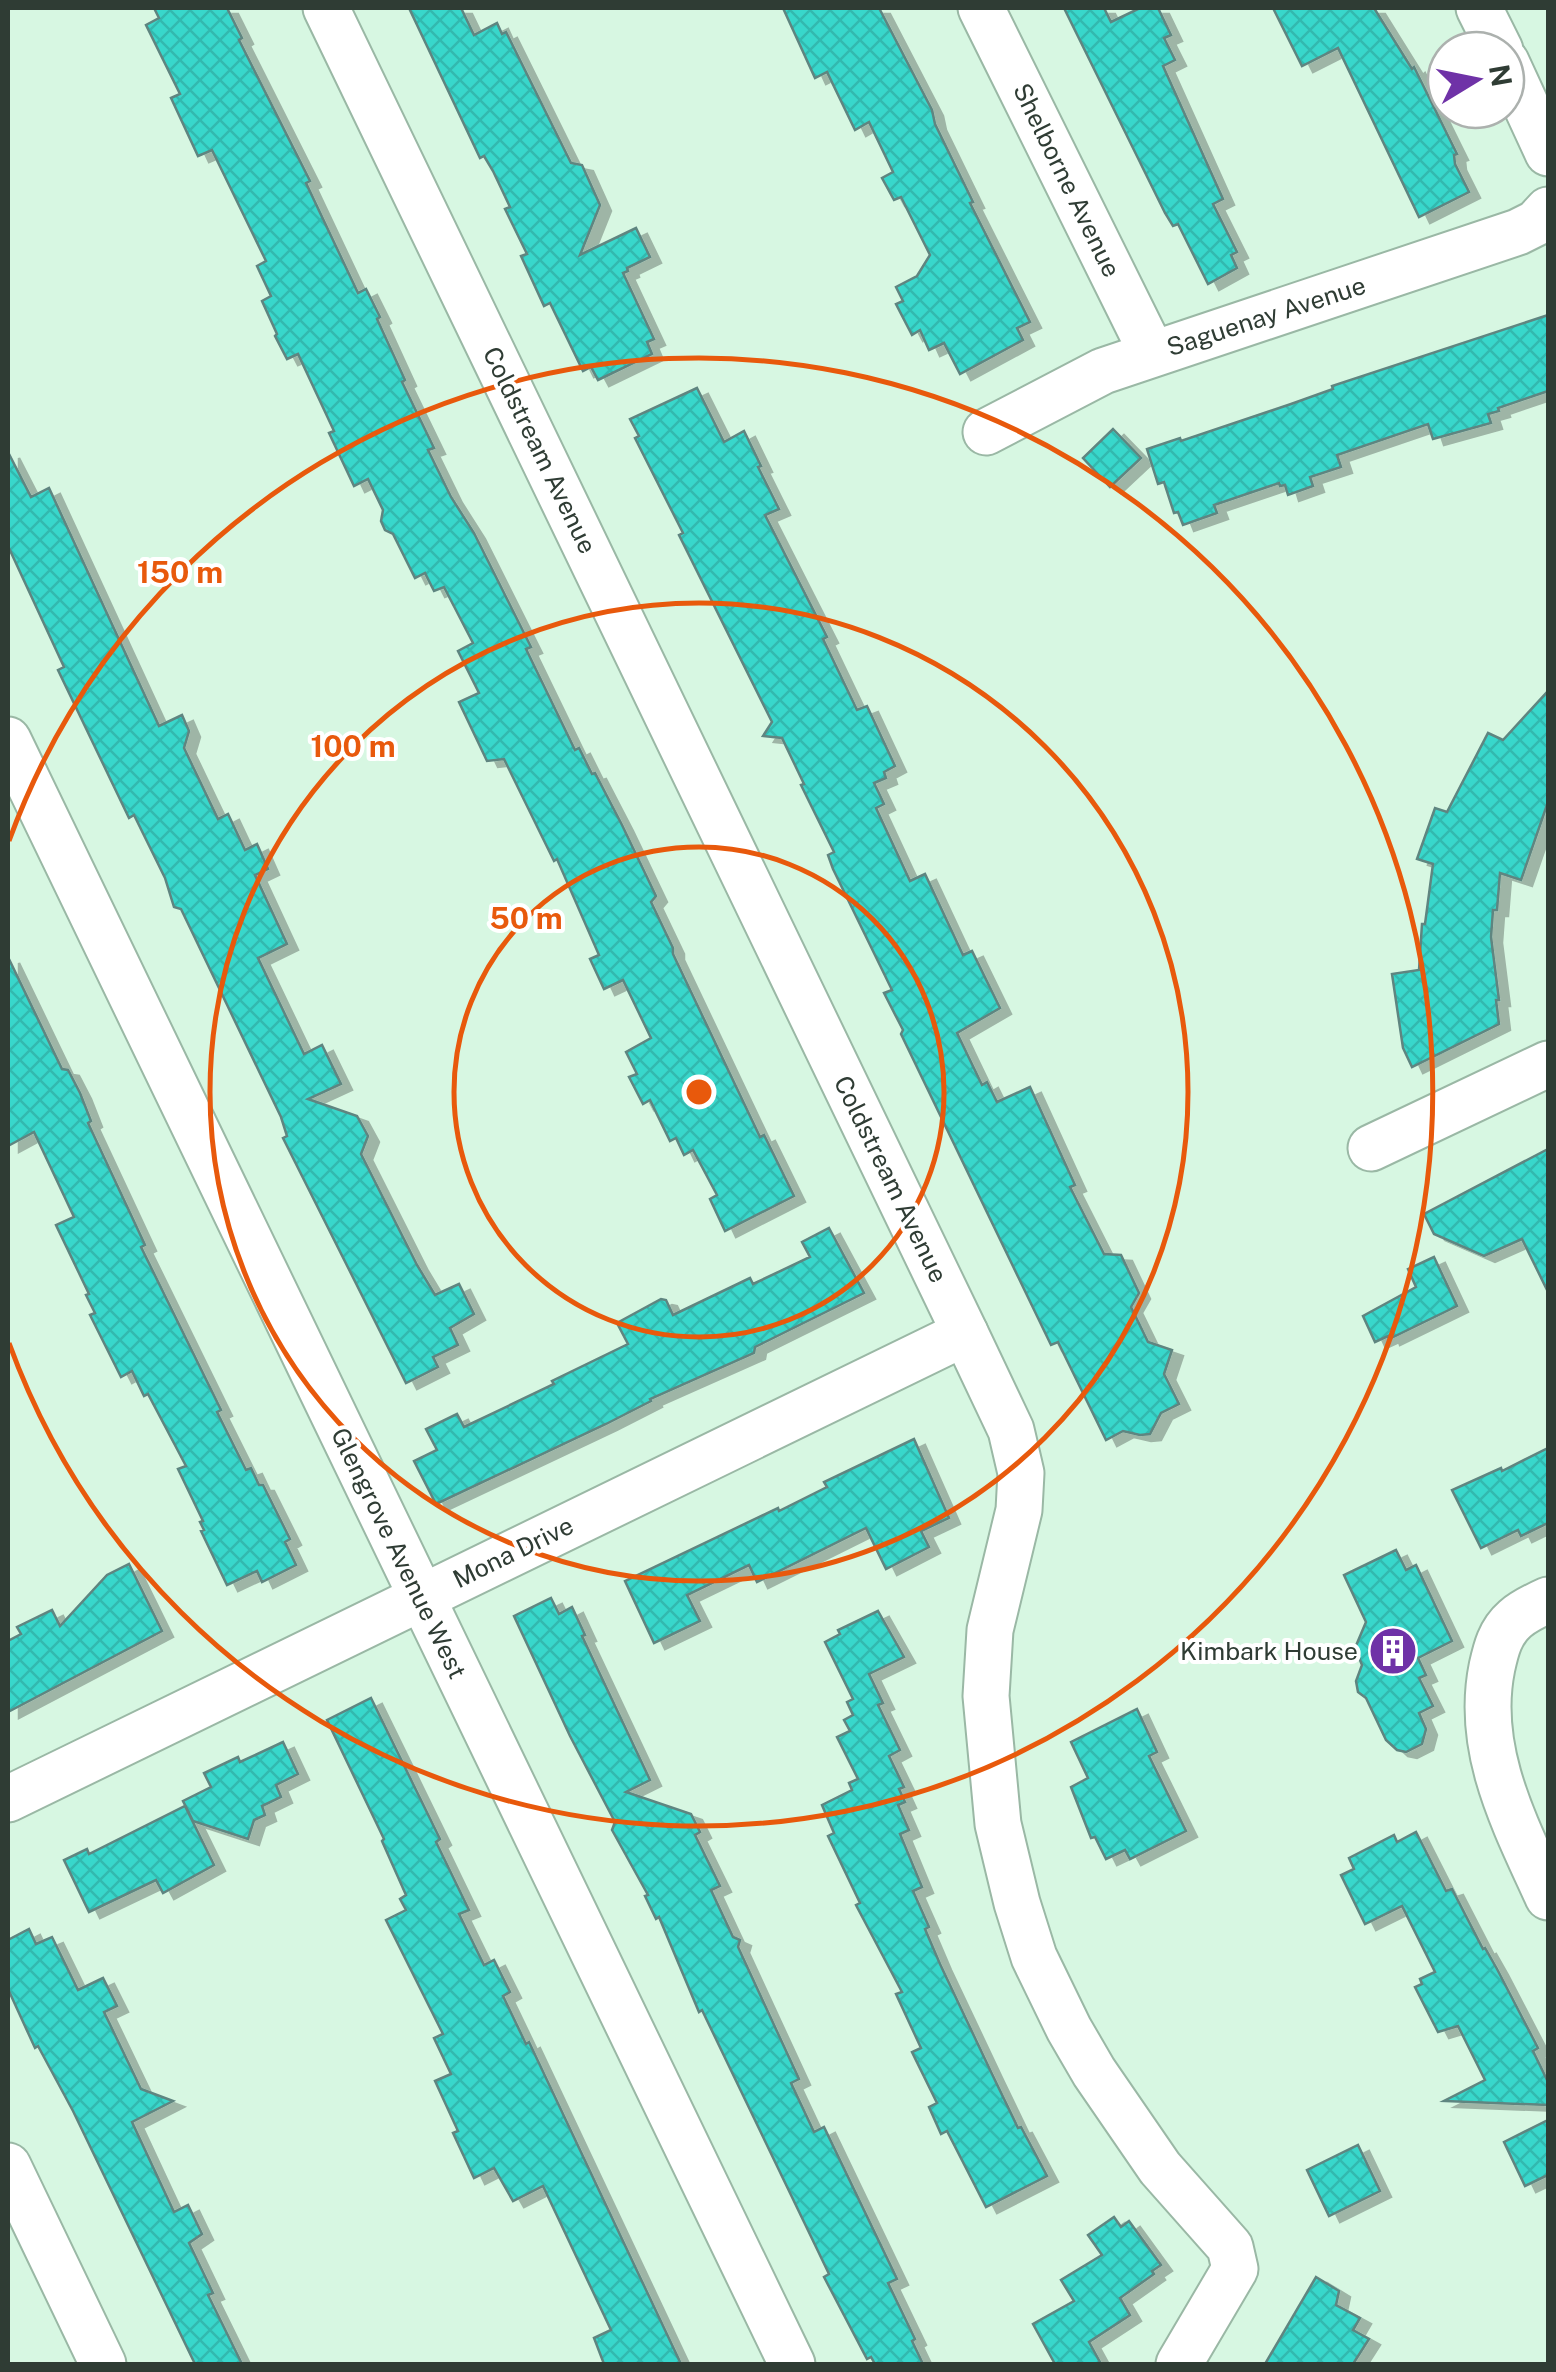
<svg xmlns="http://www.w3.org/2000/svg" width="1556" height="2372" viewBox="0 0 1556 2372" font-family="'Public Sans',sans-serif">
	<style>
		.building { fill: url(#building-cross-hatch); stroke: #5f8580; stroke-width: 2.5; filter: url(#shadow) }
		.lines { fill: none; stroke-linecap: round; stroke-linejoin: round }
		.minor-casing { stroke: #9ab8a5; stroke-width: 49 }
		.minor { stroke: #fff; stroke-width: 45 }
		.ring { fill: none; stroke: #e8590c; stroke-width: 5 }
		.labels { text-anchor: middle; stroke-width: 8; stroke-linejoin: round; paint-order: stroke }
		.street-label { font-size: 25px; fill: #2f3c34; stroke: #fff }
		.poi-label { font-size: 25px; fill: #2f3c34; stroke: #fff; text-anchor: end }
		.centre { fill: #e8590c; stroke: #fff; stroke-width: 5 }
		.ring-label { font-size: 30px; text-anchor: middle; font-weight: bold; fill: #e8590c; stroke: #fff; stroke-width: 8; stroke-linejoin: round; paint-order: stroke }
	</style>
	<defs>
		<pattern id="building-cross-hatch" width="8" height="8" patternUnits="userSpaceOnUse" patternTransform="scale(2.5)"><rect width="8" height="8" fill="#39d7cb"/><path d="M0 0l8 8M0 8l8-8" fill="none" stroke="#33b9af"/></pattern>
		<filter id="shadow"><feDropShadow dx="11" dy="6" stdDeviation="0" flood-color="#0004"/></filter>
	</defs>
	<rect width="100%" height="100%" fill="#d7f7e2"/>
	<g class="building">
		<polygon points="154,8 227,8 242,38 239,40 310,181 306,183 358,293 366,289 380,317 377,319 405,380 402,382 434,448 428,450 451,497 474,533 531,647 526,649 575,750 579,748 592,774 595,773 622,825 656,896 651,902 673,948 673,954 760,1137 764,1135 794,1196 725,1231 710,1199 717,1195 693,1150 684,1155 676,1138 670,1141 650,1100 643,1104 629,1077 637,1074 626,1052 651,1038 623,980 604,989 590,959 599,955 557,859 554,861 504,759 487,761 459,702 479,693 458,651 473,643 444,587 434,591 425,573 415,578 393,534 385,530 381,521 383,510 368,479 354,486 329,433 334,431 298,354 287,359 275,336 277,334 262,301 271,296 257,266 266,261 212,150 198,156 171,98 180,94 146,25 159,18"/>
		<polygon points="409,8 461,8 474,35 497,23 502,34 506,32 571,163 582,165 600,205 580,255 636,228 650,257 627,268 628,271 623,273 654,339 647,342 652,354 598,380 591,367 583,371 550,303 544,306 521,256 527,254 505,209 510,207 493,171 484,156 480,158"/>
		<polygon points="783,8 879,8 932,110 935,124 973,202 970,203 1030,322 1017,328 1023,340 960,374 944,343 929,350 920,330 912,335 896,304 903,301 896,287 917,276 930,255 901,197 894,200 882,178 893,172 869,122 855,130 827,72 815,78"/>
		<polygon points="1064,8 1104,8 1111,22 1140,8 1158,8 1171,35 1164,38 1175,60 1163,66 1223,199 1213,204 1237,252 1231,255 1237,268 1208,284 1178,224 1173,226 1165,213"/>
		<polygon points="1273,8 1374,8 1412,69 1414,67 1457,154 1454,155 1455,164 1469,192 1419,217 1338,48 1302,66"/>
		<polygon points="1548,315 1548,391 1498,408 1499,411 1488,414 1491,423 1433,439 1428,424 1337,455 1341,467 1310,477 1313,486 1288,495 1285,485 1280,486 1279,483 1214,505 1217,513 1183,525 1178,512 1174,513 1164,482 1158,484 1147,449 1180,438 1181,441 1291,404 1333,389 1332,386"/>
		<polygon points="697,388 724,442 744,431 761,466 758,467 779,509 765,515 827,637 823,639 857,710 867,706 895,766 884,772 886,778 874,783 884,804 876,808 910,881 925,874 963,955 972,951 1000,1008 957,1033 982,1085 987,1082 997,1102 1030,1087 1075,1185 1070,1187 1104,1254 1121,1255 1139,1293 1131,1307 1148,1342 1172,1350 1164,1374 1179,1404 1161,1413 1150,1434 1140,1435 1123,1431 1106,1440 1058,1342 1051,1345 901,1034 903,1030 884,993 892,990 833,869 828,855 834,852 801,785 804,784 782,738 763,736 772,722 679,535 683,533 635,438 639,436 630,419"/>
		<polygon points="1113,429 1141,458 1110,487 1083,458"/>
		<polygon points="8,452 31,497 49,488 159,726 182,715 189,731 184,748 218,819 228,814 245,850 257,844 268,869 255,875 287,944 258,958 304,1054 322,1045 341,1084 308,1099 357,1116 368,1136 361,1154 417,1265 435,1295 459,1284 474,1314 450,1328 458,1345 433,1357 438,1367 406,1383 283,1138 287,1136 281,1117 181,909 174,907 165,878 134,815 129,818 58,670 64,667 8,546"/>
		<polygon points="1548,691 1548,802 1521,880 1500,873 1497,910 1493,910 1491,937 1499,1000 1496,1000 1499,1024 1412,1067 1403,1048 1392,974 1419,970 1422,924 1425,924 1433,864 1417,859 1435,808 1447,812 1488,733 1503,740"/>
		<polygon points="8,957 62,1069 68,1070 80,1093 91,1121 88,1123 145,1245 141,1247 221,1410 217,1412 246,1470 251,1468 259,1485 263,1485 290,1539 285,1542 296,1565 262,1582 257,1571 227,1585 201,1531 204,1530 200,1522 203,1521 178,1469 186,1466 148,1394 144,1396 132,1371 121,1377 90,1315 95,1313 86,1295 89,1294 56,1225 74,1217 34,1132 8,1146"/>
		<polygon points="1548,1149 1548,1292 1522,1239 1484,1256 1434,1234 1424,1214"/>
		<polygon points="829,1228 864,1293 755,1347 754,1353 650,1399 651,1401 606,1424 436,1504 414,1461 437,1450 426,1429 457,1414 464,1427 554,1384 552,1381 628,1344 617,1323 661,1299 666,1300 673,1315 750,1278 753,1284 810,1257 802,1242"/>
		<polygon points="1434,1257 1457,1306 1389,1339 1388,1336 1375,1342 1363,1316 1416,1287 1408,1269"/>
		<polygon points="914,1439 949,1518 921,1531 929,1547 886,1569 866,1528 757,1582 749,1565 687,1595 700,1621 654,1643 625,1581 778,1508 779,1511 827,1487 824,1482"/>
		<polygon points="1548,1448 1548,1523 1521,1536 1518,1530 1481,1548 1452,1490 1501,1468 1502,1471"/>
		<polygon points="1396,1550 1406,1570 1416,1565 1452,1641 1418,1658 1426,1675 1419,1678 1433,1706 1419,1713 1426,1729 1422,1744 1406,1752 1397,1750 1386,1740 1366,1698 1358,1692 1356,1681 1362,1665 1355,1648 1366,1622 1344,1575"/>
		<polygon points="129,1564 162,1631 8,1712 8,1641 21,1634 17,1627 52,1610 60,1626 107,1575"/>
		<polygon points="551,1598 559,1614 572,1607 585,1635 582,1636 650,1780 626,1792 691,1814 700,1832 695,1835 720,1886 711,1890 733,1937 740,1940 738,1947 799,2079 791,2083 814,2132 824,2127 897,2279 888,2283 915,2339 912,2341 923,2364 875,2364 871,2357 867,2359 824,2277 829,2274 804,2222 702,2010 699,2012 659,1917 656,1919 645,1896 648,1895 612,1830 615,1822 570,1736 514,1616"/>
		<polygon points="878,1611 904,1657 869,1674 883,1703 878,1705 900,1750 889,1756 904,1787 899,1789 905,1802 898,1805 909,1830 900,1834 922,1887 913,1891 929,1927 925,1929 940,1964 992,2074 1018,2128 1021,2127 1047,2176 986,2207 947,2131 941,2134 929,2107 937,2103 912,2052 921,2048 896,1994 902,1992 856,1905 860,1903 828,1836 834,1833 822,1805 852,1790 849,1783 858,1779 837,1737 850,1731 844,1720 853,1715 847,1702 853,1699 825,1642 840,1634 838,1630"/>
		<polygon points="371,1698 440,1839 436,1842 469,1910 459,1914 484,1965 494,1960 510,1992 503,1996 526,2044 529,2042 681,2364 604,2364 594,2338 611,2330 543,2186 513,2201 494,2168 474,2178 453,2133 458,2131 435,2081 451,2074 434,2038 443,2034 386,1920 406,1910 400,1899 406,1895 382,1841 384,1839 327,1720"/>
		<polygon points="1137,1709 1157,1752 1149,1756 1186,1831 1130,1859 1125,1850 1106,1859 1095,1837 1091,1838 1071,1787 1088,1778 1071,1742"/>
		<polygon points="283,1742 298,1774 276,1785 281,1797 262,1806 265,1815 254,1820 248,1839 193,1821 183,1801 211,1787 204,1773 238,1757 240,1762"/>
		<polygon points="185,1806 214,1865 163,1893 156,1880 89,1912 64,1860 87,1849 89,1854"/>
		<polygon points="1416,1832 1446,1891 1452,1889 1483,1949 1485,1948 1497,1969 1538,2048 1533,2051 1548,2082 1548,2105 1444,2101 1485,2080 1458,2026 1438,2032 1415,1987 1422,1984 1420,1979 1435,1972 1402,1906 1365,1924 1341,1875 1354,1869 1349,1858 1394,1835 1397,1842"/>
		<polygon points="29,1929 36,1944 52,1937 78,1990 103,1978 117,2006 104,2012 141,2089 173,2101 132,2122 174,2212 188,2205 202,2234 189,2243 213,2293 208,2295 242,2364 195,2364 73,2111 38,2046 35,2048 8,1989 8,1940"/>
		<polygon points="1548,2120 1548,2175 1525,2186 1504,2142"/>
		<polygon points="1358,2145 1380,2191 1329,2216 1307,2170"/>
		<polygon points="1114,2217 1121,2227 1129,2221 1161,2265 1152,2271 1154,2274 1120,2298 1130,2315 1089,2342 1101,2364 1055,2364 1033,2324 1074,2301 1061,2280 1102,2255 1088,2235"/>
		<polygon points="1316,2277 1339,2291 1336,2305 1360,2318 1353,2330 1369,2339 1353,2364 1265,2364"/>
	</g>
	<g class="lines">
		<g class="minor-casing">
			<g id="minor">
				<polyline points="326,8 965,1333 1011,1430 1021,1473 1019,1510 990,1630 986,1696 998,1824 1017,1903 1034,1957 1069,2029 1094,2072 1160,2168 1230,2247 1235,2269 1179,2364"/>
				<polyline points="981,8 1152,353"/>
				<polyline points="1479,8 1500,50"/>
				<polyline points="1506,62 1548,153"/>
				<polyline points="986,432 1103,371 1518,232 1536,223 1548,210"/>
				<polyline points="8,740 792,2364"/>
				<polyline points="1371,1148 1548,1064"/>
				<path d="M1548 1600C1537 1605 1524 1611 1515 1619 1500 1632 1496 1649 1492 1667 1475 1750 1515 1824 1548 1897"/>
				<polyline points="8,1799 965,1333"/>
				<polyline points="8,2166 103,2364"/>
			</g>
		</g>
		<use href="#minor" class="minor"/>
	</g>
	<g class="ring">
		<circle cx="699" cy="1092" r="245"/>
		<circle cx="699" cy="1092" r="489"/>
		<path d="M9 841A734 734 0 1 1 9 1343"/>
	</g>
	<defs>
		<g id="building-disc" transform="scale(2.5)"><circle r="9.5" fill="#6f32a7" stroke="#fff"/><path d="M-4-6H4V6H1V3H-1V6H-4ZM-2.5-4.3h1.7v1.8h-1.7ZM.8-4.3h1.7v1.8H.8ZM-2.5-1h1.7V.8h-1.7ZM.8-1h1.7V.8H.8Z" fill="#fff"/></g>
	</defs>
	<g fill-rule="evenodd">
		<use href="#building-disc" x="1393" y="1651"/>
	</g>
	<g class="labels">
		<g class="street-label">
			<text transform="translate(1067 180) rotate(64)" y="9">Shelborne Avenue</text>
			<text transform="translate(1266 316) rotate(-18)" y="9">Saguenay Avenue</text>
			<text transform="translate(540 450) rotate(64)" y="9">Coldstream Avenue</text>
			<text transform="translate(891 1179) rotate(64)" y="9">Coldstream Avenue</text>
			<text transform="translate(513 1552) rotate(-26)" y="9">Mona Drive</text>
			<text transform="translate(399 1553) rotate(64)" y="9">Glengrove Avenue West</text>
		</g>
		<g class="poi-label">
			<text x="1358" y="1660">Kimbark House</text>
		</g>
	</g>
	<circle cx="699" cy="1092" r="15" class="centre"/>
	<g class="ring-label">
		<text x="180" y="583">150 m</text>
		<text x="353" y="757">100 m</text>
		<text x="526" y="929">50 m</text>
	</g>
	<rect width="1556" height="2372" fill="none" stroke="#2f3c34" stroke-width="20"/>
	<g transform="translate(1476 80) rotate(80)"><circle r="48" fill="#ffffff" stroke="#acb1ae" stroke-width="2.5"/>
	<path d="M0-8L18 38L0 25L-18 38Z" fill="#6f32a7"/>
	<text y="-15" font-size="28" font-weight="bold" text-anchor="middle" fill="#2f3c34">N</text>
	</g>
</svg>
